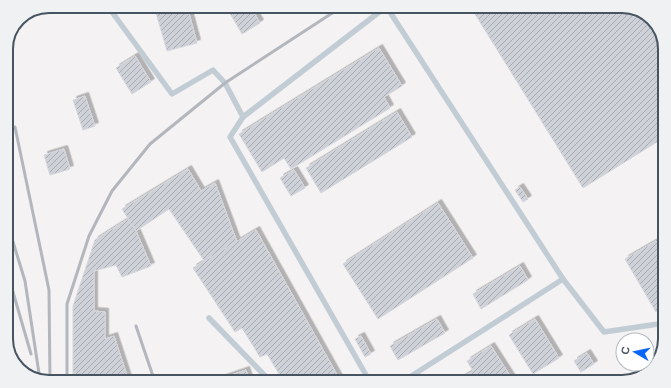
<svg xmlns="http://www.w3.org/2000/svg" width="671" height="388" viewBox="0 0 671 388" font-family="Arial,sans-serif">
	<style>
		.building { fill: url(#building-hatch); stroke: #d5d7de; filter: url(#shadow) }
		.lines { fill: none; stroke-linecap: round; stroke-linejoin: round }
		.service { stroke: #c2ccd5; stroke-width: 5.5 }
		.rail { stroke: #b3b7bd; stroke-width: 3 }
		.rim { fill: none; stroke: #475462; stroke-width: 2 }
	</style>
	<defs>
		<pattern id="building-hatch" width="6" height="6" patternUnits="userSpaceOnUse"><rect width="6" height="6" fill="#ced1d8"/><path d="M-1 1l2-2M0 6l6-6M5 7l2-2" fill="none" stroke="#a9acb3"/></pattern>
		<filter id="shadow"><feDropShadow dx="3.5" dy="-3.5" stdDeviation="0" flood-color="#0004"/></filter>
	</defs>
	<rect width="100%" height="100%" fill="#f4f2f2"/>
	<g class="building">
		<polygon points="154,6 187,6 197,43 167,51"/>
		<polygon points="235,6 250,6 260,23 242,34 228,10"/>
		<polygon points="470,6 622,6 644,12 659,27 665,47 665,137 583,188"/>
		<polygon points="379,48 402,86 384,97 390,108 291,169 284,158 262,172 239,134"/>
		<polygon points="135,56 151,82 132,94 116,68"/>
		<polygon points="85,96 95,126 83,130 73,100"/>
		<polygon points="397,112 412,137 321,193 306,168"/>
		<polygon points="64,149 70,169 50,175 44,155"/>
		<polygon points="188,169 201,191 215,183 237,242 205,262 169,209 136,231 122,209"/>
		<polygon points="294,170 305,188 291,196 280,178"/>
		<polygon points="520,187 528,199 523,202 515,190"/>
		<polygon points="438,203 473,258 378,319 343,264"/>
		<polygon points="128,219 136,231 151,266 122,277 116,265 94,271 94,311 105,312 105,339 114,336 129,382 73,382 73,306 95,240"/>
		<polygon points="256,230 341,382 284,382 267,354 260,357 242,328 235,332 193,268"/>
		<polygon points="656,241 665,257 665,307 656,312 625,259"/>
		<polygon points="520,266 528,280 481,309 473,294"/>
		<polygon points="437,319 445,333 398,360 390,346"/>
		<polygon points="535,319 559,358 533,374 509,335"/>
		<polygon points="361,336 371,354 365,357 355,339"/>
		<polygon points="491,346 514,382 455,382 473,371 467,361"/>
		<polygon points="587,353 594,364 581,372 574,361"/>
		<polygon points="246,370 250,382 211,382"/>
	</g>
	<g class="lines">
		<g class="service">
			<polyline points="110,6 112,12 172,94 213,70 225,83 243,117 230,137 370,382"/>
			<polyline points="386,6 563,279"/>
			<polyline points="243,117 387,6"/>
			<polyline points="209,318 271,382"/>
			<polyline points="402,382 563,279 604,332 665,323"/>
		</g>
		<g class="rail">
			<polyline points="15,127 49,290 50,382"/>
			<polyline points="6,219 25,281 40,380"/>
			<polyline points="6,268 31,354"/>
			<polyline points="136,326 155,382"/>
			<polyline points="67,382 67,304 89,236 112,191 150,144 225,83 343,6"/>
		</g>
	</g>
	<path d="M0 0H671V388H0ZM49 13H622A36 36 0 0 1 658 49V339A36 36 0 0 1 622 375H49A36 36 0 0 1 13 339V49A36 36 0 0 1 49 13Z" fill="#f0f1f2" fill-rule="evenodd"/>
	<path class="rim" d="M49 13H622A36 36 0 0 1 658 49V339A36 36 0 0 1 622 375H49A36 36 0 0 1 13 339V49A36 36 0 0 1 49 13Z"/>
	<g transform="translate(635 352) rotate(279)"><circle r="19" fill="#ffffff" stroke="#b5bbc0"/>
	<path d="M0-3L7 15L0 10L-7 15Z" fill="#0666fa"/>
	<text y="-6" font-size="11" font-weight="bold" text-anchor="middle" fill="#475462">С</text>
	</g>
</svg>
